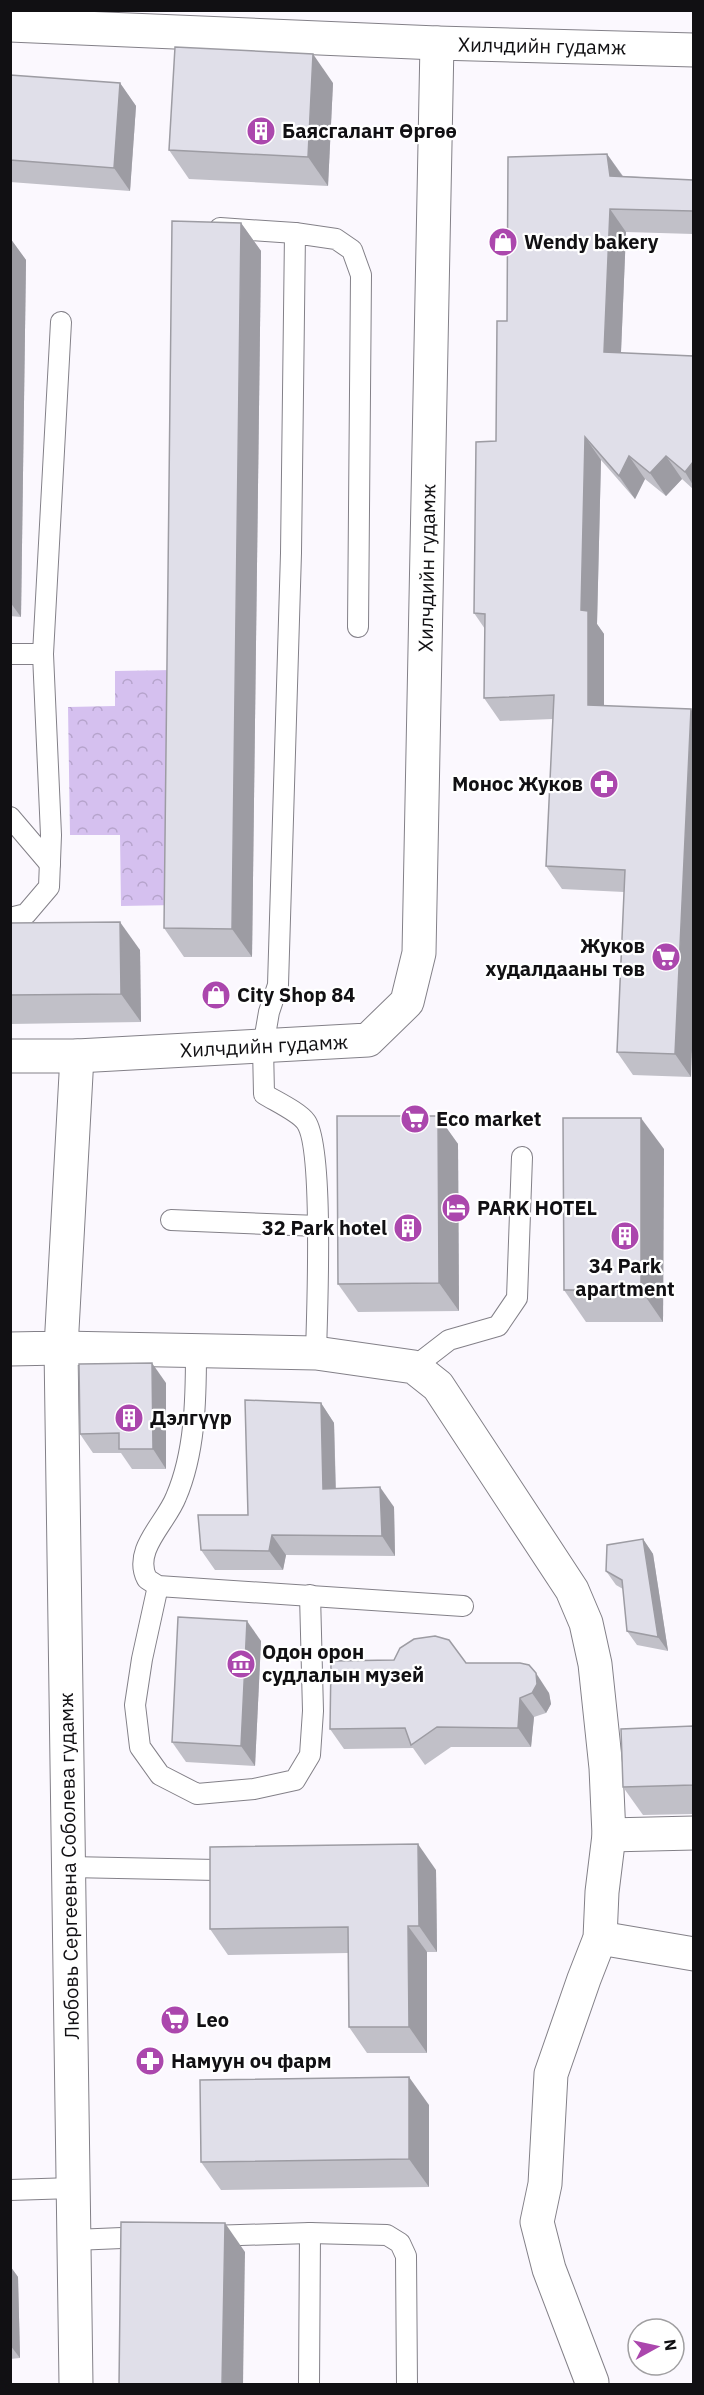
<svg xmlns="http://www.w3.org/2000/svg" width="704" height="2395" viewBox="0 0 704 2395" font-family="'IBM Plex Sans',sans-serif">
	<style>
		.park { fill: url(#park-crowns) }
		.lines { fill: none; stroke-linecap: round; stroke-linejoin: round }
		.service-casing { stroke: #838088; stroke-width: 22 }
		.minor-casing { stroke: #838088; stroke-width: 35 }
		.tertiary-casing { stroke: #838088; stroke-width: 35 }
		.service { stroke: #fff; stroke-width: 20 }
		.minor { stroke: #fff; stroke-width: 33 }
		.tertiary { stroke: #fff; stroke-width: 33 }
		.wall { fill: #c1c0c8 }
		.shaded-wall { fill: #9d9ca3 }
		.building { fill: #e0dfe9; stroke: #9d9ca3; stroke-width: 1.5 }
		.labels { text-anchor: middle; stroke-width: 4.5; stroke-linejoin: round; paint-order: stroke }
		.street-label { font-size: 20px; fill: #111013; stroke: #fff }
		.poi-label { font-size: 20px; font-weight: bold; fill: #111013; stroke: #fff; text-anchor: start }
	</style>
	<defs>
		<pattern id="park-crowns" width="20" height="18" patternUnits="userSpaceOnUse" patternTransform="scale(1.5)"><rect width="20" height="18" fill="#d5c0ef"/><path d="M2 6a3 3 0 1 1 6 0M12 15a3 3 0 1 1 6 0" fill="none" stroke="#b6a4cc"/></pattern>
	</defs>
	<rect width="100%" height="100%" fill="#fbf8fe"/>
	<polygon class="park" points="174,670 177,905 121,906 120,835 70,835 68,707 115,706 115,671"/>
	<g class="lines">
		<g class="service-casing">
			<g id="service">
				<polyline points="220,228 295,233"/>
				<polyline points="10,654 43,654"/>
				<polyline points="10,817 50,864"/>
				<polyline points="10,918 26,914 49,887 51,835 43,654 61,322"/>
				<polyline points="171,1220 318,1226"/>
				<path d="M196 1352C196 1400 195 1453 176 1497 166 1523 132 1550 147 1579L158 1586 463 1606"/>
				<path d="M316 1353C317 1314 324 1148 306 1122 299 1112 275 1101 264 1094L263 1047 269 1012 278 985 291 553 295 233 336 239 352 250 361 275 358 627"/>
				<polyline points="414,1367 449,1340 498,1326 517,1298 522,1157"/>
				<polyline points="158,1586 142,1659 135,1705 140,1747 160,1775 197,1794 254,1789 295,1780 310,1755 313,1711 310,1595"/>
				<polyline points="69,1867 217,1870"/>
				<polyline points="10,2190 73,2188"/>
				<polyline points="209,2236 310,2233 387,2235 400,2243 406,2256 407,2384"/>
				<polyline points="74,2240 146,2237"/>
				<polyline points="309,2384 310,2233"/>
			</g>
		</g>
		<g class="minor-casing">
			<g id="minor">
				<polyline points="10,25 437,43"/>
				<polyline points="609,1835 694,1833"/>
				<polyline points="600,1938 694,1954"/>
				<polyline points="76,2384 61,1348 316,1353 414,1367 438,1386 572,1590 586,1623 595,1664 606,1768 609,1835 602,1892 600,1938 584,1979 551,2074 545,2184 537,2222 549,2269 592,2382"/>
			</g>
		</g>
		<g class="tertiary-casing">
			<g id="tertiary">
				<polyline points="10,1056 77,1056 368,1040 407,1002 419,953 437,43 694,50"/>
				<polyline points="10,1349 61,1348 77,1056"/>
			</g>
		</g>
		<use href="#service" class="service"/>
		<use href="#minor" class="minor"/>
		<use href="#tertiary" class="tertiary"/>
	</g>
	<g class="wall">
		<polygon points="10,75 120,83 136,106 130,191 10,182"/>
		<polygon points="333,83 328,186 189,179 169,150"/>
		<polygon points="607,154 623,176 693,180 693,234 626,232 621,353 693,356 693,489 682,479 666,496 645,479 635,499 601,460 597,624 604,634 604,705 691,1077 633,1075 617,1052 624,892 562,889 546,866 553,719 500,721 484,698 485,629 474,613 496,441 507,321"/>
		<polygon points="241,223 261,251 252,957 184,957 164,928"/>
		<polygon points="10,238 26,260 21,617 10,616"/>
		<polygon points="10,923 140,950 141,1022 10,1024"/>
		<polygon points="438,1116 458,1144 459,1311 358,1312 338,1284"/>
		<polygon points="664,1149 663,1322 586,1322 564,1290"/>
		<polygon points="166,1383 166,1469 132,1469 121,1453 93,1453 80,1434"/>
		<polygon points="321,1403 334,1423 336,1488 394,1507 395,1556 286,1555 283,1570 215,1570 201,1550 248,1515"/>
		<polygon points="643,1539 653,1554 668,1651 637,1645 627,1631 623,1589 616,1585 606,1571"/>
		<polygon points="261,1641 255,1766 186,1762 172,1742"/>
		<polygon points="466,1663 549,1693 551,1704 546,1713 534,1717 531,1747 451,1747 425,1765 413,1748 344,1749 330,1729"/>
		<polygon points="693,1726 693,1814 643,1815 623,1787"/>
		<polygon points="436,1870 437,1952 427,1952 427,2053 367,2053 349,2027 348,1953 228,1955 210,1929"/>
		<polygon points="429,2105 429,2187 221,2190 201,2162"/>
		<polygon points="10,2266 18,2277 20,2358 10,2359"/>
	</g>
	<g class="shaded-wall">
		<polygon points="313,54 333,83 328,186 308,157"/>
		<polygon points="120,83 136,106 130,191 114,168"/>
		<polygon points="607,154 623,177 610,176"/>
		<polygon points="610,209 626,232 620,375 604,352"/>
		<polygon points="241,223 261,251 252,957 232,929"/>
		<polygon points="10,238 26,260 21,617 10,602"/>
		<polygon points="585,437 601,460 597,624 604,634 604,728 588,705 581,610"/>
		<polygon points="629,456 645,479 635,499 619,476"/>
		<polygon points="666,456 682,479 666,496 650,473"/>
		<polygon points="693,462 693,485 685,472"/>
		<polygon points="691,709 693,713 693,1022 691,1077 675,1054"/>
		<polygon points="120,922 140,950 141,1022 121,994"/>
		<polygon points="438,1116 458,1144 459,1311 439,1283"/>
		<polygon points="641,1118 664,1149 663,1322 641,1290"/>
		<polygon points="152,1363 166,1383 166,1469 153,1449"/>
		<polygon points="321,1403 334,1423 336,1508 323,1489"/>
		<polygon points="380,1487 394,1507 395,1556 382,1536"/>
		<polygon points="272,1535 286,1555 283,1570 269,1551"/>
		<polygon points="643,1539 653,1554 668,1651 658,1637"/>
		<polygon points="247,1621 261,1641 255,1766 241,1746"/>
		<polygon points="536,1673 549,1693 551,1704 546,1713 532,1693"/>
		<polygon points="520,1698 534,1717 531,1747 518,1728"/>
		<polygon points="418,1844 436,1870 437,1952 419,1926"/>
		<polygon points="408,1926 427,1952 427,2053 409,2027"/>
		<polygon points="409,2077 429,2105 429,2187 409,2159"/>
		<polygon points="225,2223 245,2252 243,2385 222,2385"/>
		<polygon points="10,2266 18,2277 20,2358 10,2345"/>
	</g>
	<g class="building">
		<polygon points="175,47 313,54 308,157 169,150"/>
		<polygon points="10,75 120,83 114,168 10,160"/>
		<polygon points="607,154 610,176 693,180 693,211 610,209 604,352 693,356 693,462 685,472 666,456 650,473 629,456 619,476 585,437 581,610 588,611 588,705 691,709 675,1054 617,1052 625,870 546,866 554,695 484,698 485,614 474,613 476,442 496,441 497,321 507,321 508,157"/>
		<polygon points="172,221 241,223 232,929 164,928"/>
		<polygon points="120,922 121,994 10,995 10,923"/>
		<polygon points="337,1116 438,1116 439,1283 338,1284"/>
		<polygon points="563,1118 641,1118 641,1290 564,1290"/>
		<polygon points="152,1363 153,1449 119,1449 119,1433 80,1434 79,1364"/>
		<polygon points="245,1400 321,1403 323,1489 380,1487 382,1536 272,1535 269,1551 201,1550 198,1515 248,1515"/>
		<polygon points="643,1539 658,1637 627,1631 622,1580 606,1571 607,1545"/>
		<polygon points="178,1617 247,1621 241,1746 172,1742"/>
		<polygon points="435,1636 449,1640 466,1663 520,1663 529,1665 536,1673 537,1684 532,1693 520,1698 518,1728 437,1727 411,1745 405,1728 330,1729 331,1661 394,1660 400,1648 414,1639"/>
		<polygon points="693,1726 693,1785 623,1787 621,1729"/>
		<polygon points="418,1844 419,1926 408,1926 409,2027 349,2027 348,1927 210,1929 210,1847"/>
		<polygon points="409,2077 409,2159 201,2162 200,2080"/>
		<polygon points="121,2222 225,2223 222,2385 119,2385"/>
	</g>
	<defs>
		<g id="building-disc" transform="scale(1.5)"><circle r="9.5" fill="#ab47ad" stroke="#fff"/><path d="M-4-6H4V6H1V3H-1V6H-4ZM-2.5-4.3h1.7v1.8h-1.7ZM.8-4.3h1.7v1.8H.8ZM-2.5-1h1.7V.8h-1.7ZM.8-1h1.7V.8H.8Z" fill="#fff"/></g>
		<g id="shop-disc" transform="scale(1.5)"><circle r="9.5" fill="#ab47ad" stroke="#fff"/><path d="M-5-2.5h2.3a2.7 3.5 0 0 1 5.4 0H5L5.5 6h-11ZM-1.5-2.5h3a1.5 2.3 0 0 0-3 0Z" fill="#fff"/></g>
		<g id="pharmacy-disc" transform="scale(1.5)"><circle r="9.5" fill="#ab47ad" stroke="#fff"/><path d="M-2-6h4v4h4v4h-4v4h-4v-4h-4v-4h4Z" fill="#fff"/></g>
		<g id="supermarket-disc" transform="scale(1.5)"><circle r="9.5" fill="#ab47ad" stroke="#fff"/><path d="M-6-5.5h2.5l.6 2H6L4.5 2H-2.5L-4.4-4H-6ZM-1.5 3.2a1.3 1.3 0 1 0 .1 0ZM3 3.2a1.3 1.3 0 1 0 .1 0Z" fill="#fff"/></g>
		<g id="hotel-disc" transform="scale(1.5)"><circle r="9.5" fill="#ab47ad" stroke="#fff"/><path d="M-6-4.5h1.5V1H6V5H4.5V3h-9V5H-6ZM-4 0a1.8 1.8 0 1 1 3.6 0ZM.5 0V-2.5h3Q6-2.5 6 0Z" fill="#fff"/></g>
		<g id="museum-disc" transform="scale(1.5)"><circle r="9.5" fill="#ab47ad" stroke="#fff"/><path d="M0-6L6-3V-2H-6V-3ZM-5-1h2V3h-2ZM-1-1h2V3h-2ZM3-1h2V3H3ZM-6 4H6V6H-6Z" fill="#fff"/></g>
	</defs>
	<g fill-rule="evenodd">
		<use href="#building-disc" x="261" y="131"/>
		<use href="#shop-disc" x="503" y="242"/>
		<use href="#pharmacy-disc" x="604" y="784"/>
		<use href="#supermarket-disc" x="666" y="957"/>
		<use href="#shop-disc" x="216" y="995"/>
		<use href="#supermarket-disc" x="415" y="1119"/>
		<use href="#hotel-disc" x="456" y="1208"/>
		<use href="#building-disc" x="408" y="1228"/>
		<use href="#building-disc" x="625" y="1236"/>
		<use href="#building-disc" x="129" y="1418"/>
		<use href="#museum-disc" x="241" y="1664"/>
		<use href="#supermarket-disc" x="175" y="2020"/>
		<use href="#pharmacy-disc" x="150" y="2061"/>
	</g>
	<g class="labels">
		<g class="street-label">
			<text transform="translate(542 46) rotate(1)" y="7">Хилчдийн гудамж</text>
			<text transform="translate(427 568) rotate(-89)" y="7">Хилчдийн гудамж</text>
			<text transform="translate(264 1046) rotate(-3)" y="7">Хилчдийн гудамж</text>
			<text transform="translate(69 1866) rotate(-91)" y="7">Любовь Сергеевна Соболева гудамж</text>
		</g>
		<g class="poi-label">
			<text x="282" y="138">Баясгалант Өргөө</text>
			<text x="524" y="249">Wendy bakery</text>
			<text x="583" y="791" text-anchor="end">Монос Жуков</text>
			<text x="645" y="953" text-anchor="end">Жуков<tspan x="645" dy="23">худалдааны төв</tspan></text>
			<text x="237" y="1002">City Shop 84</text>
			<text x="436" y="1126">Eco market</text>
			<text x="477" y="1215">PARK HOTEL</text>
			<text x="387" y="1235" text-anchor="end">32 Park hotel</text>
			<text x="625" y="1273" text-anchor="middle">34 Park<tspan x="625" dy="23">apartment</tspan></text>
			<text x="150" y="1425">Дэлгүүр</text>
			<text x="262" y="1659">Одон орон<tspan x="262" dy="23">судлалын музей</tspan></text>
			<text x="196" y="2027">Leo</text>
			<text x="171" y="2068">Намуун оч фарм</text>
		</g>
	</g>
	<rect width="704" height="2395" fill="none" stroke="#111013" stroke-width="24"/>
	<g transform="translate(656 2347) rotate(82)"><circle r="28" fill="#ffffff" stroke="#a09fa1" stroke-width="1.5"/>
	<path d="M0-4.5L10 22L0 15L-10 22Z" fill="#ab47ad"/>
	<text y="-9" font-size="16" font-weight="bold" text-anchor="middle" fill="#111013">N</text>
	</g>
</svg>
